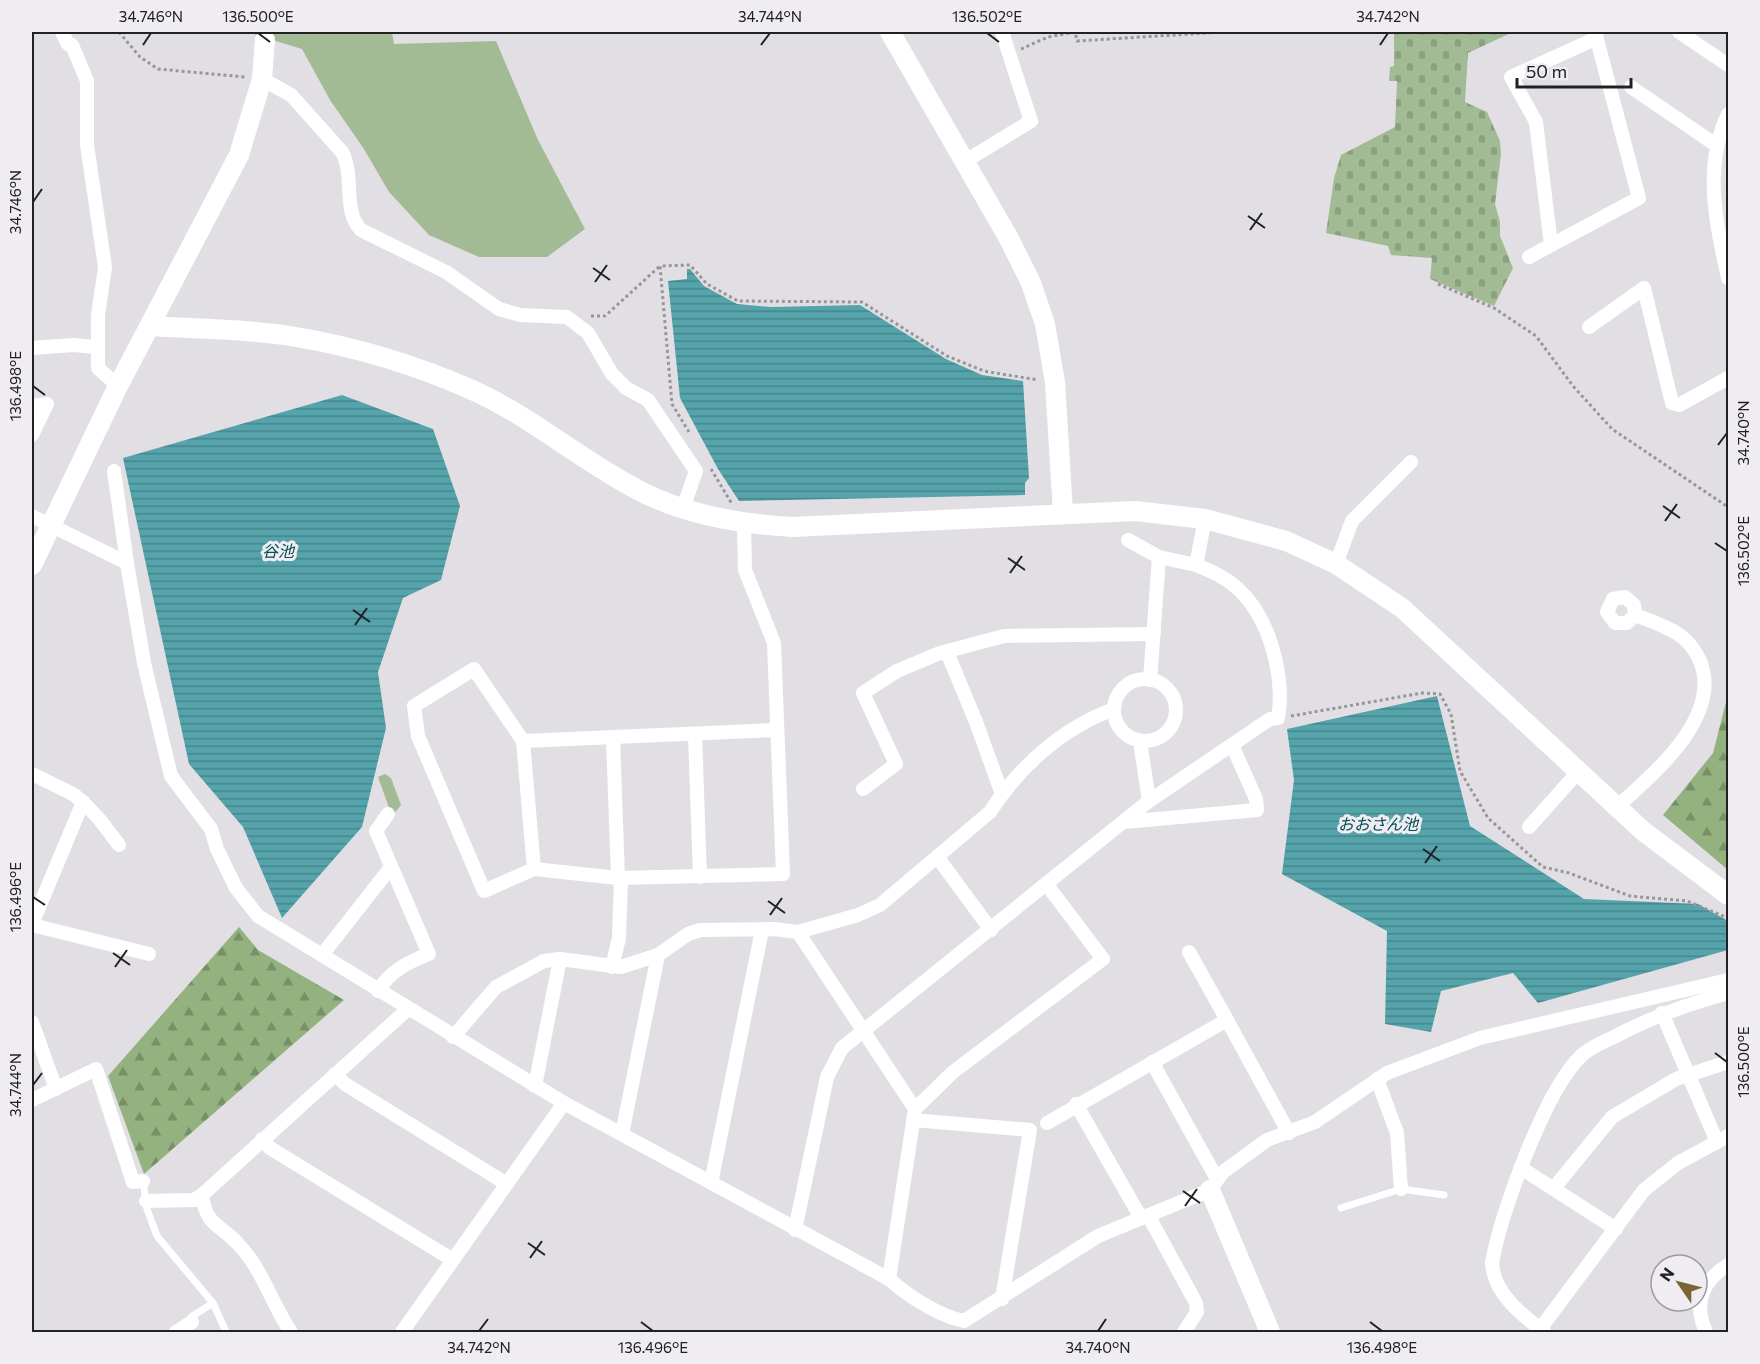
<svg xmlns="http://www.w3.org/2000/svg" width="1760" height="1364" viewBox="0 0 1760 1364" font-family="Commissioner,'Noto Sans JP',sans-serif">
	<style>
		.forest { fill: url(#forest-firs) }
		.cemetery { fill: url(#cemetery-stones) }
		.park { fill: #a2bb94 }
		.water { fill: url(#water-rules) }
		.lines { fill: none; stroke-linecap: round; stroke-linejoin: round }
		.path { stroke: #98969a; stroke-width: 3; stroke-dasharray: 3 3; stroke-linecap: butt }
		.lane { stroke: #fff; stroke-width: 7 }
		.street { stroke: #fff; stroke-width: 14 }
		.secondary { stroke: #fff; stroke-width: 20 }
		.ticks { fill: none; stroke: #212022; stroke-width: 2 }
		.labels { text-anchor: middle; stroke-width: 6; stroke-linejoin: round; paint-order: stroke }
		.water-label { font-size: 16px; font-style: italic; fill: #034d53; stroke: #efecf2 }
		.neatline { fill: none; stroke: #212022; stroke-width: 2 }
		.ticks-label { font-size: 15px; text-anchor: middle; fill: #212022 }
	</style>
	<defs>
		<pattern id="forest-firs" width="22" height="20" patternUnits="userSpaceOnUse" patternTransform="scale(1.5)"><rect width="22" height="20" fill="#93b280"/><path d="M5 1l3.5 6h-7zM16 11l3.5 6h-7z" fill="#789068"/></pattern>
		<pattern id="cemetery-stones" width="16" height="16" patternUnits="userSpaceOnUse" patternTransform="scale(1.5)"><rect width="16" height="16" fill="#a2bb94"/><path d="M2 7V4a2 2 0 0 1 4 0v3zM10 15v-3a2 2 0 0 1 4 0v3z" fill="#8ba07f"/></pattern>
		<pattern id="water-rules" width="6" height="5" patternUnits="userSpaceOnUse" patternTransform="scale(1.5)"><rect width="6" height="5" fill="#56a4ab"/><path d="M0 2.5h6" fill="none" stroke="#47858b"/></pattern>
	</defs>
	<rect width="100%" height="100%" fill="#e2dfe4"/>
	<g class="forest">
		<polygon points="1727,698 1728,699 1728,870 1663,815 1713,753"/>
		<polygon points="239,927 258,950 344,1000 144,1174 108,1076"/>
	</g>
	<polygon class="cemetery" points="1394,32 1513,32 1468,53 1465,102 1487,112 1500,141 1501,154 1495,204 1500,222 1500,236 1513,268 1494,306 1430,279 1432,258 1391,255 1388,246 1326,233 1334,178 1341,155 1395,127 1397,81 1389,81 1390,67 1394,66"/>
	<g class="park">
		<polygon points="247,32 392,32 394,44 496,41 538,140 585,229 547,257 479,257 429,235 389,192 364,149 330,100 302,49"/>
		<polygon points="385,774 391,778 401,805 392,816 378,777"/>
	</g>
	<g class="water">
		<polygon points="687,269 690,269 704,286 737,304 771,307 860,305 946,359 982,375 1023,381 1029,478 1025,483 1025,495 739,501 718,469 680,398 668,281 687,279"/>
		<polygon points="342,395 433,429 460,506 441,580 403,598 378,672 386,728 362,827 282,918 243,827 189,764 123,458"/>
		<polygon points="1437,696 1470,826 1584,899 1698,904 1728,921 1728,950 1538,1003 1513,973 1441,991 1431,1032 1385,1024 1387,931 1282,874 1294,780 1287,729"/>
	</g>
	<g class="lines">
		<g class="path">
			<polyline points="119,32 140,57 158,69 245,77"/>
			<polyline points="1021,49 1048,37 1075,32 1077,41 1222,32"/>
			<polyline points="1438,284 1494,308 1536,336 1573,386 1612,429 1728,507"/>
			<polyline points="591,316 605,316 660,266"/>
			<polyline points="689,432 672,404 660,266 690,265 707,284 738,301 862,302 947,356 984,371 1038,380"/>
			<polyline points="711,469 732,504"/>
			<polyline points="1291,716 1422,693 1440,694 1451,714 1460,771 1488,818 1543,867 1569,873 1630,896 1687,901 1728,918"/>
		</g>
		<g class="lane">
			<polyline points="143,1181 147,1209 157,1236 213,1303 226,1332"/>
			<polyline points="1341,1208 1401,1189 1444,1195"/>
			<polyline points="192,1322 191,1317 213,1303"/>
		</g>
		<g class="street">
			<polyline points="62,32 68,44 72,45 87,81 87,145 105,267 98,315 98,368 118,386"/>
			<polyline points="1679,32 1728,65"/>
			<path d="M262 79 291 95 342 152C355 175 342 211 361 230L446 272 499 309 520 315 567 317 588 333 612 374 626 388 648 400 696 471 683 508"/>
			<polyline points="1631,87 1716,145"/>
			<path d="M1728 114C1703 167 1716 223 1728 278"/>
			<polyline points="964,162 1031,121 1002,32"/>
			<polyline points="1551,245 1536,122 1511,77 1597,38"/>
			<polyline points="1529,257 1639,198 1595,32"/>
			<polyline points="1589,327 1644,288 1672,403 1679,405 1728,378"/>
			<polyline points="32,348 73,345 96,347"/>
			<polyline points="32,406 47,404 32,435"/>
			<polyline points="114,471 127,563"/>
			<path d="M32 516 127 563 144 663 171 776 211 829 217 849 236 888 258 916 564 1103 889 1279C908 1296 939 1316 964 1321L1098 1236 1210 1190 1223 1172 1267 1140 1315 1122 1387 1073 1480 1038 1728 980"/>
			<polyline points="744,524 745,570 774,643 783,874 618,878 534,869 484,891 418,736 414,706 474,669 523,741 775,730"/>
			<polyline points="1128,540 1159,557 1196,565"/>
			<polyline points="1336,564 1352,521 1411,462"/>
			<polygon points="1625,597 1634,605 1635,615 1627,623 1615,623 1607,612 1613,599"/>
			<polyline points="947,652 976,722 1002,794"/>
			<circle cx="1145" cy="710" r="31"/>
			<polyline points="1150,680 1159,557"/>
			<polyline points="695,734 700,877"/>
			<polyline points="613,738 618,878"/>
			<polyline points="523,741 534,869"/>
			<polyline points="1140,741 1149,801"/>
			<polyline points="32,774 73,794 83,802 32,924"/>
			<polyline points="863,789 896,764 863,693 897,671 940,653 1004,636 1154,634"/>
			<polyline points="83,802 100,820 119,845"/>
			<path d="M1617 807C1653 774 1723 717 1700 661 1696 652 1689 642 1681 636 1667 626 1651 621 1635 615"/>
			<polyline points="1124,822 1257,810 1256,799 1232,745"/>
			<polyline points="1529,827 1578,772"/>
			<polyline points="938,858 991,930"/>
			<polyline points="32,925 149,954"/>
			<polyline points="798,932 915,1109"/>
			<polyline points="1189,952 1227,1020"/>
			<polyline points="322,955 391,867"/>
			<polyline points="612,967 619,938 621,878"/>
			<path d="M378 991C390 971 408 962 429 954L376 831 388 814"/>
			<polyline points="1662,1013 1717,1142"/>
			<polyline points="32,1022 56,1089"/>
			<path d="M453 1037 496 987 544 961 560 959 621 967 658 955 688 934 700 930 774 929 798 932 858 915 880 905 990 812C1020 766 1062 728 1114 709"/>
			<polyline points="1152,1062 1217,1179"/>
			<polyline points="335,1074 345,1084 507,1184"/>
			<polyline points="1377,1079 1397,1133 1401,1189"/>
			<polyline points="535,1086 560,959"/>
			<polyline points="32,1100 96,1069 133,1182 143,1181"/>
			<polyline points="1076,1104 1141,1218"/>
			<polyline points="913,1120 1030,1130 1002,1299"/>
			<polyline points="1047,1123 1227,1020 1289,1133"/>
			<polyline points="622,1134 658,955"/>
			<polyline points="262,1139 270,1148 453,1260"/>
			<polyline points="1521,1168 1616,1229"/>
			<polyline points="711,1183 762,930"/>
			<polyline points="1554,1188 1612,1117 1676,1079 1728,1062"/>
			<path d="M202 1195C206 1227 221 1224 239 1245 263 1270 272 1305 291 1332"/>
			<polyline points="146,1201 194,1200 202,1195 408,1009"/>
			<polyline points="1148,1215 1196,1303 1197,1312 1184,1332"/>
			<path d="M795 1230 827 1077 842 1048 1149 801 1270 719 1278 718C1285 677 1270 617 1237 588 1225 577 1211 571 1196 565L1205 519"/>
			<polyline points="889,1279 915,1109 953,1072 1103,959 1047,885"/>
			<polyline points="1540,1329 1644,1190 1678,1163 1728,1136"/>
			<polyline points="176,1332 192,1322"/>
			<polyline points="402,1332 564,1103"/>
			<path d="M1544 1332C1521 1314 1494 1294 1492 1263 1500 1214 1546 1088 1582 1055 1591 1047 1603 1042 1614 1037 1651 1017 1688 1004 1728 993"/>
			<path d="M1706 1332C1693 1303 1702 1281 1728 1265"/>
		</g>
		<g class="secondary">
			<polyline points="890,32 1008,237 1031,283 1045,324 1055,382 1063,513"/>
			<path d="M151 326C199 329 249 329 296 337 356 347 415 365 470 389 531 416 580 460 638 490 685 515 740 524 792 527L1135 511 1205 519 1286 541 1336 564 1402 608 1643 831 1728 895"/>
			<polyline points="32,565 118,386 239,155 262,79 265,40"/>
			<polyline points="1210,1190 1270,1332"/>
		</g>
	</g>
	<path class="ticks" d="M258 33 270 42M987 33 999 42M143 45 151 33M761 45 770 33M1380 45 1388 33M33 202 42 189M1248 216 1265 228M1250 230 1262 213M593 268 610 280M595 282 607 265M33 386 45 395M1718 445 1727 433M1663 506 1680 518M1665 521 1677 504M1715 543 1727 551M1008 558 1025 570M1010 573 1022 556M353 610 370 622M355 625 367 608M1423 849 1440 861M1425 863 1437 846M33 897 45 905M768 901 785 913M770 915 782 898M113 953 130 965M115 967 127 950M1715 1053 1727 1062M33 1085 42 1073M1183 1191 1200 1203M1185 1206 1197 1189M528 1243 545 1255M530 1258 542 1241M641 1322 653 1331M1370 1322 1382 1331M479 1331 488 1319M1098 1331 1106 1319"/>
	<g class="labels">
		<g class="water-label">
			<text x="278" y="557">谷池</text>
			<text x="1378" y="830">おおさん池</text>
		</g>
	</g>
	<rect width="1760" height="1364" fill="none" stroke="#efecf2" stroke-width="66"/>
	<g transform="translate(1679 1283) rotate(305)"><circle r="28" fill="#efecf2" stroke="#9d9a9f" stroke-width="1.5"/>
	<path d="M0-4.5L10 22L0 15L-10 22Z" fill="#7b6334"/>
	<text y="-9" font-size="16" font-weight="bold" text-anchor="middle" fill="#212022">N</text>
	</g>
	<path d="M1517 78v9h114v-9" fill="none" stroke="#212022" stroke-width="3"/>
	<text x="1526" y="78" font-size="18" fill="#212022" stroke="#efecf2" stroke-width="4.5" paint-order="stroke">50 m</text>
	<rect x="33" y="33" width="1694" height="1298" class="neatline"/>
	<g class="ticks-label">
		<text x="151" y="22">34.746°N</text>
		<text x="258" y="22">136.500°E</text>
		<text x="770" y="22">34.744°N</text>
		<text x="987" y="22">136.502°E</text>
		<text x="1388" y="22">34.742°N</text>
		<text transform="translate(16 202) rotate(-90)" y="5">34.746°N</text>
		<text transform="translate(16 386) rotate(-90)" y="5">136.498°E</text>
		<text transform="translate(1744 433) rotate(-90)" y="5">34.740°N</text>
		<text transform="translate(1744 551) rotate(-90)" y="5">136.502°E</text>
		<text transform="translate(16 897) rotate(-90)" y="5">136.496°E</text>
		<text transform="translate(1744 1062) rotate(-90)" y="5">136.500°E</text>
		<text transform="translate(16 1085) rotate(-90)" y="5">34.744°N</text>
		<text x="479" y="1353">34.742°N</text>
		<text x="653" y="1353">136.496°E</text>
		<text x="1098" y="1353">34.740°N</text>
		<text x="1382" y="1353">136.498°E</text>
	</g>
</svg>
